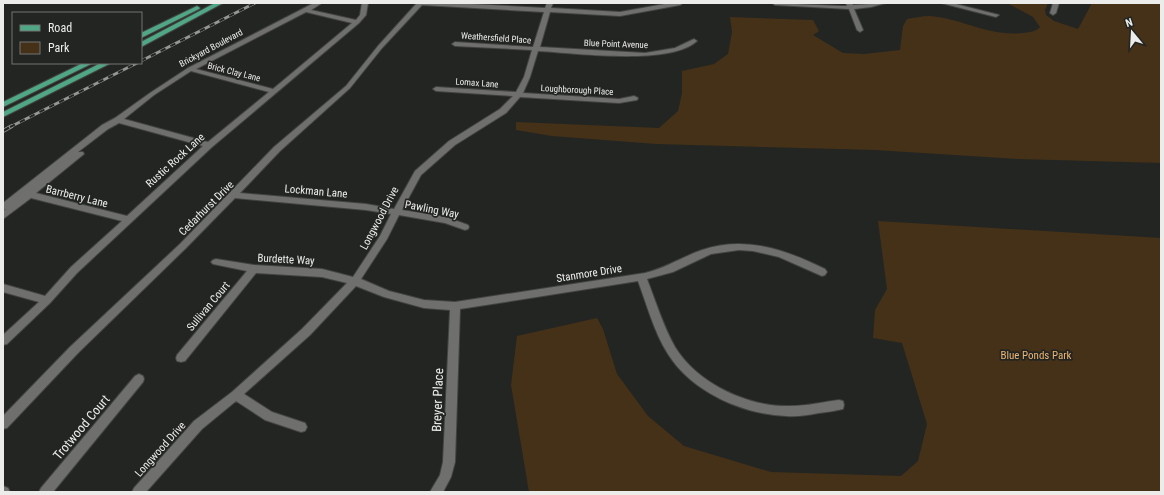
<svg xmlns="http://www.w3.org/2000/svg" width="1164" height="495" viewBox="0 0 1164 495" font-family="'Roboto Condensed',sans-serif">
	<style>
		.green { fill: #453118 }
		.lines { fill: none; stroke-linecap: round; stroke-linejoin: round }
		.street-casing { stroke: #424441; stroke-width: 2 }
		.primary-casing { stroke: #424441; stroke-width: 2 }
		.street { fill: #6f706d; fill-rule: evenodd }
		.primary { fill: #4fa786; fill-rule: evenodd }
		.rail-far1-casing { stroke: #959794; stroke-width: 3 }
		.rail-casing { stroke: #959794; stroke-width: 4 }
		.rail-far1 { stroke: #232522; stroke-width: 2; stroke-dasharray: 5.5; stroke-linecap: butt }
		.rail { stroke: #232522; stroke-width: 2.5; stroke-dasharray: 7; stroke-linecap: butt }
		.labels { text-anchor: middle; stroke-width: 3.5; stroke-linejoin: round; paint-order: stroke }
		.far-street-label { font-size: 9px; fill: #ecedeb; stroke: #232522 }
		.street-label { font-size: 11px; fill: #ecedeb; stroke: #232522 }
		.park-label { font-size: 11px; fill: #eeb471; stroke: #232522 }
		.near-street-label { font-size: 13px; fill: #ecedeb; stroke: #232522 }
	</style>
	<rect width="100%" height="100%" fill="#232522"/>
	<g class="green">
		<path d="M1007 3H1048L1045 10 1046 15 1054 21 1078 29 1092 3H1161V163L1018 159 875 150 656 144 552 136 516 130V122L659 128 678 111 682 93V71L714 64 728 54 732 32 730 17 813 20 819 31 813 35 843 53 864 54 900 50 903 26 907 19C914 18 922 16 929 16 962 18 988 37 1023 33 1030 32 1035 32 1040 27L1033 17Z"/>
		<polygon points="878,221 1161,238 1161,492 529,492 511,385 517,336 597,318 603,329 617,374 648,416 684,446 771,472 901,476 918,461 927,424 902,343 873,338 875,310 887,289"/>
	</g>
	<g class="lines">
		<g class="street-casing">
			<g id="street">
				<path d="M314 3H322L311 10 356 20 360 15 362 3H368L366 15 359 23 212 147 77 273 50 303 7 344 3 345V335L39 302 3 292V284L45 296 71 267 122 221 31 198 3 219V211L6 209 3 210V203L102 125 115 118 150 93 188 68ZM306 12 352 23 273 89 196 69ZM191 71 269 92 208 142 124 119 154 95ZM119 123 203 146 127 216 36 193 84 154 83 152H78L108 129Z"/>
				<path d="M417 3H452L545 8 547 3H553L551 8 620 12 670 3H683L680 5 620 16 550 12 540 47 645 53 675 48 694 39 697 41C670 66 576 53 538 51L530 77 523 93 619 99 634 96 638 98 637 100 619 103 520 97 506 113 455 145 421 175 402 210 446 217 468 225 469 227 468 229 465 230 445 223 399 215 387 239 361 279 389 291 424 300 455 302 645 273C666 268 682 257 702 250 745 235 786 250 825 269L827 272 825 275 822 276 779 257 753 251 739 250 711 254 673 272 647 279C656 302 663 326 675 347 698 384 748 407 790 406 807 406 823 402 839 400L843 401 844 405 843 409C835 411 827 412 819 413 808 415 797 417 786 416 742 414 692 392 668 354 654 332 647 305 638 281L460 309 455 462 451 477 443 492H430L440 475 443 462 450 310 424 308 384 297 356 286 310 335 244 394 272 412 305 423 307 427 305 431 301 432 265 420 236 401 202 429 146 492H132L134 488 194 421 232 392 302 329 347 283 322 277 256 273 185 361 181 362 177 361 176 358 177 355 247 271 213 264 211 262 213 260 216 259 254 265 322 269 353 277 380 236 391 214 366 210 235 198 186 248 78 353 7 428 3 429V416L70 347 180 244 274 147 346 86 378 46ZM422 5 544 12 533 47 455 42 452 44 455 46 532 50 524 77 516 92 436 87 433 89 436 91 513 96 500 109 449 141 415 171 394 209 366 204 240 193 280 151 350 88 382 48Z"/>
				<polygon points="772,3 843,6 847,6 846,3 852,3 853,5 886,3 871,7 854,9 863,30 860,32 857,30 849,9 775,5"/>
				<polygon points="941,3 952,3 999,15 996,17"/>
				<polygon points="1053,3 1059,3 1056,13 1053,15 1050,13"/>
				<polygon points="139,374 143,376 144,379 143,382 53,492 39,492 41,488 135,376"/>
				<polygon points="3,486 8,488 10,492 3,492"/>
			</g>
		</g>
		<g class="primary-casing">
			<g id="primary">
				<polygon points="215,3 223,3 141,47 141,42"/>
				<polygon points="197,6 200,8 199,9 141,38 141,33"/>
				<polygon points="83,63 93,63 3,107 3,102"/>
				<polygon points="101,63 111,63 3,117 3,112"/>
			</g>
		</g>
		<use href="#street" class="street"/>
		<use href="#primary" class="primary"/>
		<g class="rail-far1-casing">
			<g id="rail-far1">
				<polyline points="141,61 255,3"/>
				<polyline points="10,127 137,63"/>
			</g>
		</g>
		<g class="rail-casing">
			<polyline id="rail" points="3,131 12,126"/>
		</g>
		<use href="#rail-far1" class="rail-far1"/>
		<use href="#rail" class="rail"/>
	</g>
	<g class="labels">
		<g class="far-street-label">
			<text transform="translate(496 38) rotate(4)" y="3">Weathersfield Place</text>
			<text transform="translate(616 44) rotate(2)" y="3">Blue Point Avenue</text>
			<text transform="translate(211 48) rotate(-28)" y="3">Brickyard Boulevard</text>
			<text transform="translate(234 72) rotate(14)" y="3">Brick Clay Lane</text>
			<text transform="translate(477 83) rotate(4)" y="3">Lomax Lane</text>
			<text transform="translate(577 90) rotate(3)" y="3">Loughborough Place</text>
		</g>
		<g class="street-label">
			<text transform="translate(175 160) rotate(-42)" y="4">Rustic Rock Lane</text>
			<text transform="translate(316 191) rotate(5)" y="4">Lockman Lane</text>
			<text transform="translate(77 196) rotate(14)" y="4">Barrberry Lane</text>
			<text transform="translate(206 208) rotate(-45)" y="4">Cedarhurst Drive</text>
			<text transform="translate(432 209) rotate(11)" y="4">Pawling Way</text>
			<text transform="translate(379 218) rotate(-62)" y="4">Longwood Drive</text>
			<text transform="translate(286 259) rotate(3)" y="4">Burdette Way</text>
			<text transform="translate(589 273) rotate(-9)" y="4">Stanmore Drive</text>
			<text transform="translate(208 306) rotate(-50)" y="4">Sullivan Court</text>
			<text transform="translate(160 449) rotate(-48)" y="4">Longwood Drive</text>
		</g>
		<g class="park-label">
			<text x="1036" y="359">Blue Ponds Park</text>
		</g>
		<g class="near-street-label">
			<text transform="translate(437 400) rotate(-88)" y="5">Breyer Place</text>
			<text transform="translate(81 427) rotate(-50)" y="5">Trotwood Court</text>
		</g>
	</g>
	<rect width="1164" height="495" fill="none" stroke="#ecedeb" stroke-width="8"/>
	<rect x="12" y="12" width="130" height="52" fill="#232522" stroke="#737572"/>
	<rect x="20" y="25" width="20" height="6" fill="#4fa786" stroke="#737572"/>
	<text x="48" y="32" font-size="12" fill="#ecedeb">Road</text>
	<rect x="20" y="42" width="20" height="12" fill="#453118" stroke="#737572"/>
	<text x="48" y="52" font-size="12" fill="#ecedeb">Park</text>
	<g transform="translate(1132 32) rotate(342)" stroke="#232522" stroke-width="3" paint-order="stroke">
	<path d="M0-3L7 15L0 10L-7 15Z" fill="#ecedeb"/>
	<text y="-6" font-size="11" font-weight="bold" text-anchor="middle" fill="#ecedeb">N</text>
	</g>
</svg>
